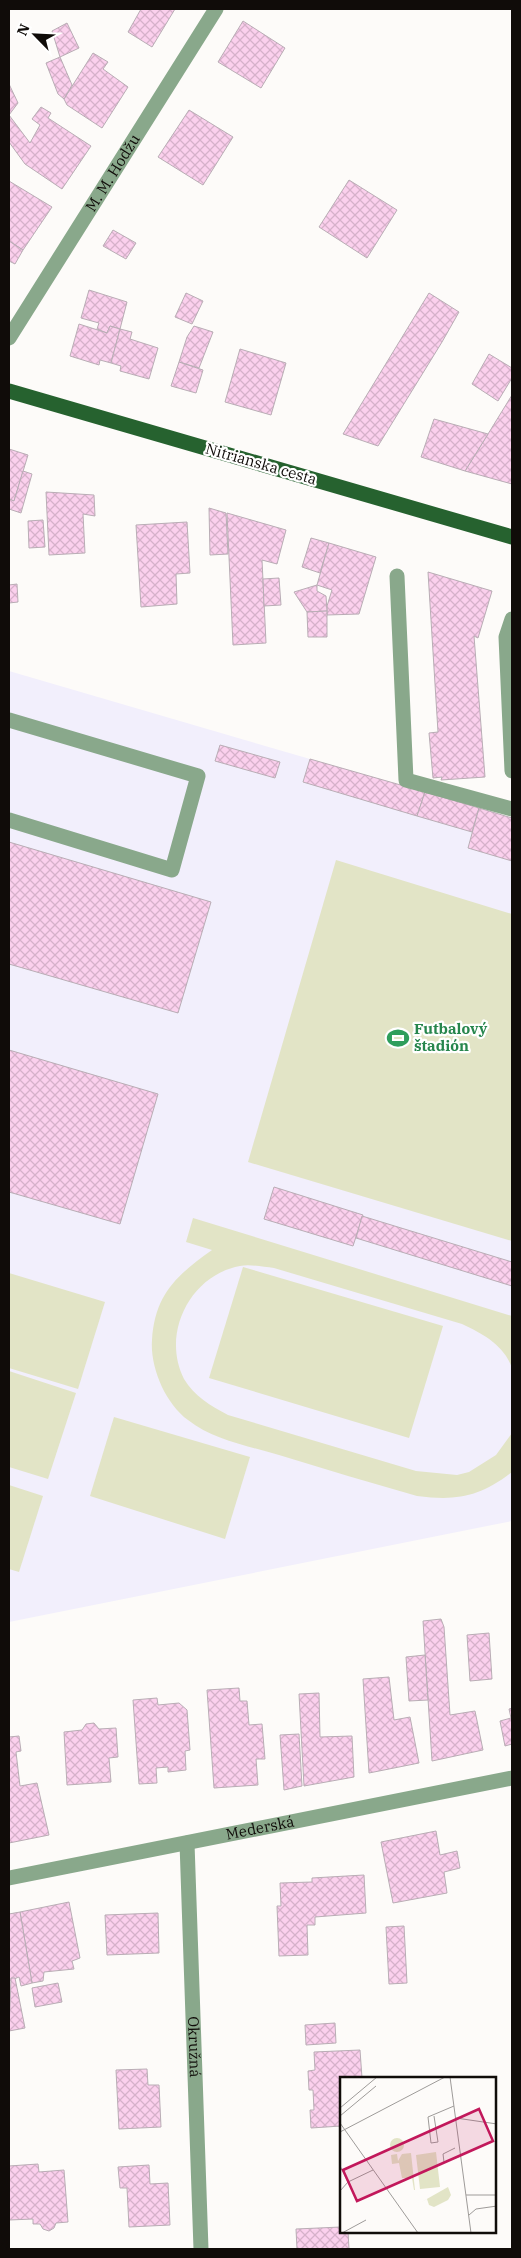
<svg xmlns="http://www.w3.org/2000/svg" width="521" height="2258" viewBox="0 0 521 2258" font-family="'IBM Plex Serif',serif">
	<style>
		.education { fill: #f2effc }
		.green { fill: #e2e4c6 }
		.building { fill: url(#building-cross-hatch); stroke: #b9adb5 }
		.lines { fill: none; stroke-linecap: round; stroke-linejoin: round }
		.minor { stroke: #89a88b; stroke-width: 15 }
		.major { stroke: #26622f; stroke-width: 15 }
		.labels { text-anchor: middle; stroke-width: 4.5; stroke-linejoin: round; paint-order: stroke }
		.street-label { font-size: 15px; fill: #100c09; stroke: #fff }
		.leisure-label { font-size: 15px; font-weight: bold; fill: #27864d; stroke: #fff; text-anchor: start }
		.inset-road { fill: none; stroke: #9e9b99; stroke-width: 1 }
		.view { fill: #c2185b; fill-opacity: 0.15; stroke: #c2185b; stroke-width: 2.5 }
		.inset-edge { fill: none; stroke: #100c09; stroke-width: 2.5 }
	</style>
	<defs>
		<pattern id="building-cross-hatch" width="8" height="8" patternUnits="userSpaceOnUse" patternTransform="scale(1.25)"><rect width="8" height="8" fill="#fbd0ed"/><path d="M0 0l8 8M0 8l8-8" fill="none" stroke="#d6b1ca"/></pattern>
	</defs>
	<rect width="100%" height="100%" fill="#fdfbf9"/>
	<polygon class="education" points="9,671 310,759 303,782 472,832 468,848 512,861 512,1521 9,1622"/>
	<g class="green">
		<polygon points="336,860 512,914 512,1241 248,1162"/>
		<path d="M193 1218 512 1316V1368C504 1345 483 1334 462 1324L274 1268C263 1267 250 1264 240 1266 190 1275 161 1334 184 1379 194 1396 211 1406 228 1415L416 1471 457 1475 469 1472 496 1455 512 1433V1472C480 1497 457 1501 417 1496 371 1483 325 1469 279 1455 249 1446 213 1440 188 1420 165 1403 150 1367 152 1340 155 1294 177 1275 212 1250L186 1242Z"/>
		<polygon points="243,1267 443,1326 409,1438 209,1378"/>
		<polygon points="9,1273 105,1302 78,1389 9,1368"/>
		<polygon points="9,1371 76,1393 48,1479 9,1467"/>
		<polygon points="114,1417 250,1457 225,1539 90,1496"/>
		<polygon points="9,1485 43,1496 19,1572 9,1569"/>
	</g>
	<g class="building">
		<polygon points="141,9 175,9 152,47 128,32"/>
		<polygon points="243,21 285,48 261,88 218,62"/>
		<polygon points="67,23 79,48 60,57 52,31"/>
		<polygon points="93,53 108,62 103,69 128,87 102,128 67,105 64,99"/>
		<polygon points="60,57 72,85 64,99 58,94 46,63"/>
		<polygon points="9,84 18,103 9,115"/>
		<polygon points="41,107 51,113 48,118 91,146 62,189 25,164 9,142 9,115 30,143 40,125 32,119"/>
		<polygon points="189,110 233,137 203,185 158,157"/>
		<polygon points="349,180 397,210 367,258 319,227"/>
		<polygon points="9,181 52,207 23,250 9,241"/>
		<polygon points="113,230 136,243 126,259 103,246"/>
		<polygon points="9,241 23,250 15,264 9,261"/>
		<polygon points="89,290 127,302 120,329 110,326 107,333 97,329 99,323 81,318"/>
		<polygon points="186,293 203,301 192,324 175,317"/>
		<polygon points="429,293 459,312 442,342 378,446 343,434"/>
		<polygon points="79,324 107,333 110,326 120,329 111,363 100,360 99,365 70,356"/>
		<polygon points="194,326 213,332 199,368 179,362 187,337"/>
		<polygon points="120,329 132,332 130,339 158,348 149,379 120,371 121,366 111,363"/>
		<polygon points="240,349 286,363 271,415 225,402"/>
		<polygon points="489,354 512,368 512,378 498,401 472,384"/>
		<polygon points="179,362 203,370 196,393 171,386"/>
		<polygon points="512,395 512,484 465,471 488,434"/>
		<polygon points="434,419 488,434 465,471 421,457"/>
		<polygon points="9,449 28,455 14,501 9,499"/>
		<polygon points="23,471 32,474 21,513 9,509 9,499 14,501"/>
		<polygon points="46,492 94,495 95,516 83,514 85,553 49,555"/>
		<polygon points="209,508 226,513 228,554 210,555"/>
		<polygon points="227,513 286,530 277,564 262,560 266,643 233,645"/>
		<polygon points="43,520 45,547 29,548 28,521"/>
		<polygon points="187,522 190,573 176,574 177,604 141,607 136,525"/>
		<polygon points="311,538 329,543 320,573 302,567"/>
		<polygon points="329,543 376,557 359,614 327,615 327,606 332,590 317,585"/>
		<polygon points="428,572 492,591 478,638 474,636 485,777 441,780 442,777 433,778 429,733 438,732"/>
		<polygon points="279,578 281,605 264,606 263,579"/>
		<polygon points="17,584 18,602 9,603 9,585"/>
		<polygon points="317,585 317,591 326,596 327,611 307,612 294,592"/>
		<polygon points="327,611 327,637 308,637 307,612"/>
		<polygon points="220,745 280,762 275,778 215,761"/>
		<polygon points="310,759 425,792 417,816 303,782"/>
		<polygon points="425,792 479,808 472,832 417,816"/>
		<polygon points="479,808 512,818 512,861 468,848"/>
		<polygon points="9,842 211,902 178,1013 9,964"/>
		<polygon points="9,1050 158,1094 120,1224 9,1192"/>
		<polygon points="274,1187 363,1215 353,1246 264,1219"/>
		<polygon points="362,1216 512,1262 512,1286 356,1238"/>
		<polygon points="441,1619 444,1627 450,1715 475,1711 483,1750 432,1761 423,1621"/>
		<polygon points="489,1633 492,1679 470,1681 467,1635"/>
		<polygon points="425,1655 428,1700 409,1701 406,1657"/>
		<polygon points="389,1677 394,1720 410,1717 419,1763 369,1773 363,1679"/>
		<polygon points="239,1688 240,1701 247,1701 249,1725 262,1724 265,1759 256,1759 258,1785 214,1788 207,1690"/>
		<polygon points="319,1693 320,1737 352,1736 354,1777 304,1786 299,1694"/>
		<polygon points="157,1698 158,1705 179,1703 187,1710 190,1750 185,1751 186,1770 168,1772 168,1767 156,1768 157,1783 139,1784 133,1700"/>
		<polygon points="512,1708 512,1744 505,1746 500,1721 511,1718 509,1709"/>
		<polygon points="94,1723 99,1729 116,1728 118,1757 109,1758 111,1782 67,1785 64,1732 82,1730 86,1724"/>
		<polygon points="299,1734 302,1786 284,1790 280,1735"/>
		<polygon points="19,1736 21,1751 16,1752 20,1786 37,1783 49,1835 9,1843 9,1737"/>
		<polygon points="436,1831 440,1855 457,1851 460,1868 444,1872 447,1893 393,1903 381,1842"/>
		<polygon points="364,1875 366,1913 315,1917 315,1925 307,1925 308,1955 279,1956 277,1906 281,1906 280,1883 312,1882 312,1878"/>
		<polygon points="69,1902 80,1958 72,1961 74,1969 44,1972 43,1981 32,1983 20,1912"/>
		<polygon points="20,1912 32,1983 21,1986 19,1977 9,1981 9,1914"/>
		<polygon points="158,1913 159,1953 107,1955 105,1915"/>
		<polygon points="404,1926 407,1983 389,1984 386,1927"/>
		<polygon points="11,1978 15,1978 25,2028 9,2031"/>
		<polygon points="58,1983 62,2002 35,2007 32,1988"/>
		<polygon points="335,2023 336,2043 306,2045 305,2025"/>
		<polygon points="360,2050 362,2078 341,2078 341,2126 311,2128 310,2110 314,2110 313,2090 309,2090 308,2071 315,2070 314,2052"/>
		<polygon points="147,2069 148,2085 159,2085 161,2127 119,2129 116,2070"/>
		<polygon points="38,2164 39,2172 64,2170 68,2222 56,2223 54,2228 49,2231 43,2229 40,2224 33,2224 33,2219 9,2220 9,2166"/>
		<polygon points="149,2165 150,2184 168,2183 170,2225 129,2227 127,2188 120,2188 118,2167"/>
		<polygon points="341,2227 341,2232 348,2232 349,2249 297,2249 296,2229"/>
	</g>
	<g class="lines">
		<g class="minor">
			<path id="s1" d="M9 338 216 9"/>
			<polyline points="397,576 406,780 512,809"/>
			<polyline points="512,619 506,637 512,771"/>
			<polyline points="9,720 198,776 172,870 9,820"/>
			<path id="s2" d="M187 1843 201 2249"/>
			<path id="s3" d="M9 1878 512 1778"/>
		</g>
		<polyline class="major" points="9,391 512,537"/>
	</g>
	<defs>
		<g id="stadium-bare" transform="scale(1.725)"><path d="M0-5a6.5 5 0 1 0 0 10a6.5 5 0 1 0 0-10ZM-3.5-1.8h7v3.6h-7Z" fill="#2e9e5b" stroke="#fff" stroke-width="2.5" paint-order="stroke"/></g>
	</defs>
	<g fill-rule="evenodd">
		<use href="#stadium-bare" x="398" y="1038"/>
	</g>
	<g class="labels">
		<g class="street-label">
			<text dy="5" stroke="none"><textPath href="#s1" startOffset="195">M. M. Hodžu</textPath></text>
			<text transform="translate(261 464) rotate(16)" y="5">Nitrianska cesta</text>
			<text dy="5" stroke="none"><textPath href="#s3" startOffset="256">Mederská</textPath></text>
			<text dy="5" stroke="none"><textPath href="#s2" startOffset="204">Okružná</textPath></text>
		</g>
		<g class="leisure-label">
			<text x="414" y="1034">Futbalový<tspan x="414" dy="17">štadión</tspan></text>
		</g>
	</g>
	<g transform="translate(340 2077)">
		<rect width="156" height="156" fill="#fdfbf9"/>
		<path d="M50 68a7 7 0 1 1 14 0a7 7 0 1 1-14 0ZM96 75 100 110 80 112 76 78ZM71 76 75 113H74L72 101H62L59 86 52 87 51 78 57 77 58 84 62 77ZM108 110 111 118 108 123 94 130 89 128 87 122 78 127Z" fill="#e2e4c6"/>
		<path class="inset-road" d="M110 0 131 156M0 31 37 0M0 39 36 9M94 39 98 65 91 66 88 40 114 29M116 41 157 47M0 46 78 156M0 55 105 0M115 71 103 77 104 85 121 79M0 89 8 105M0 114 8 105 33 93M126 118H157M129 138 136 132 157 129M2 156 26 143"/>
		<path class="view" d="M139 32 153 64 17 124 3 93Z"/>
		<rect width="156" height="156" class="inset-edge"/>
	</g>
	<rect width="521" height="2258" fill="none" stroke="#100c09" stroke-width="20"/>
	<g transform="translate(35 35) rotate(294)" stroke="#ffffff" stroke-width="4" paint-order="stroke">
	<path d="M0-4L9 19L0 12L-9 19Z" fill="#100c09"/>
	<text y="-8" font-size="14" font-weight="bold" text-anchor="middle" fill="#100c09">N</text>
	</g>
</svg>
